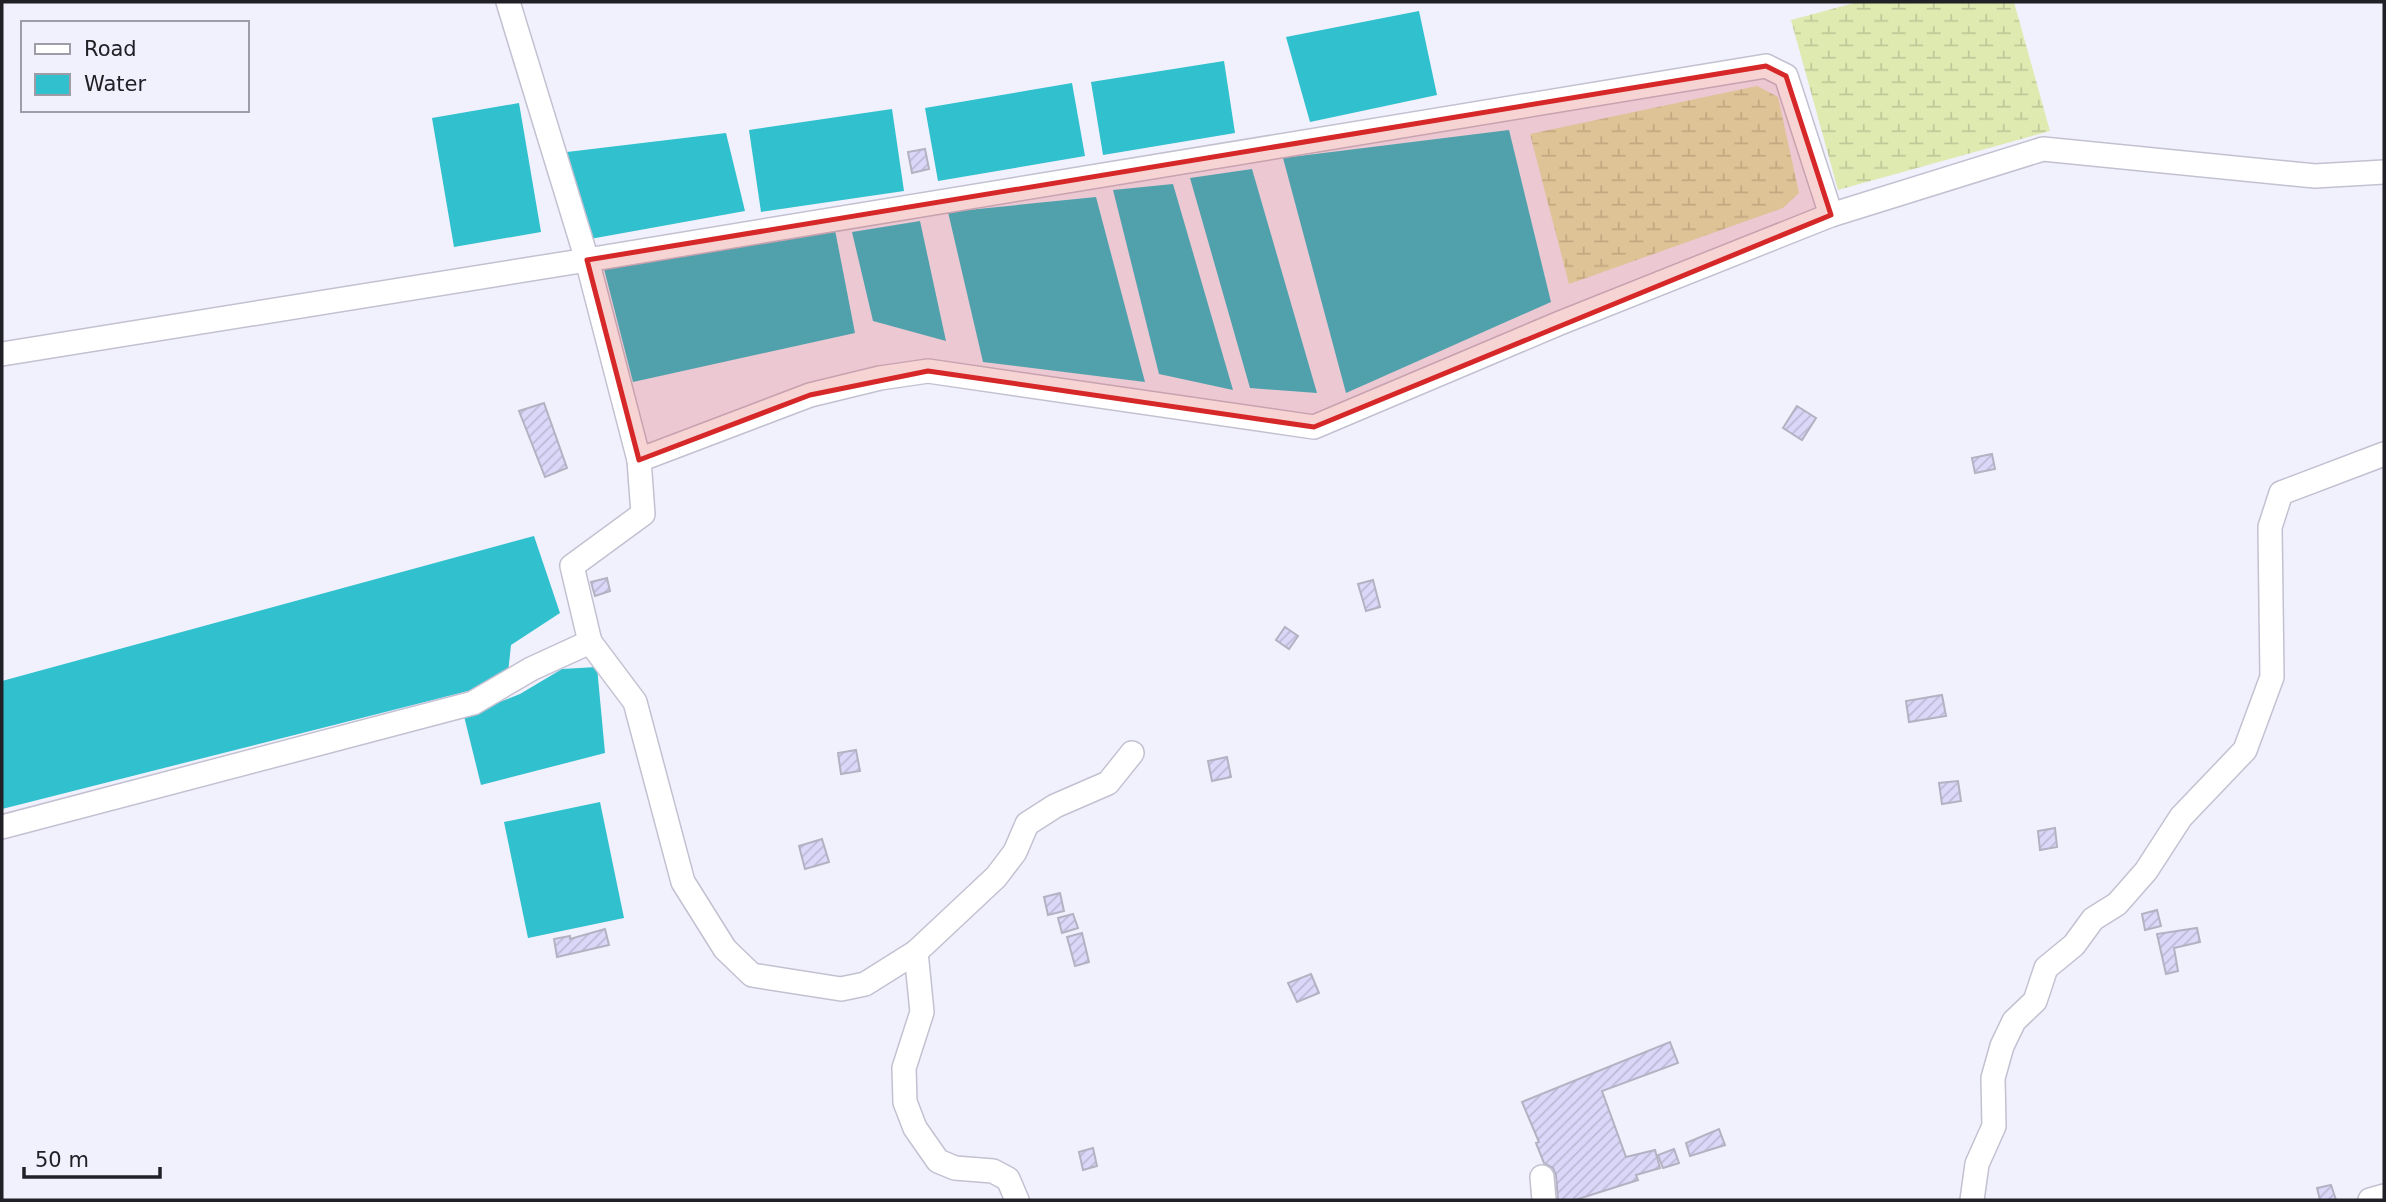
<svg xmlns="http://www.w3.org/2000/svg" width="2386" height="1202" viewBox="0 0 2386 1202" font-family="'DejaVu Sans',sans-serif">
	<style>
		.wetland { fill: url(#wetland-marsh) }
		.water { fill: #30c0ce }
		.building { fill: url(#building-hatch); stroke: #b4b2c2; stroke-width: 2 }
		.lines { fill: none; stroke-linecap: round; stroke-linejoin: round }
		.minor-casing { stroke: #c3c1d1; stroke-width: 26 }
		.minor { stroke: #fff; stroke-width: 23 }
		.marked { fill: #d62828; fill-opacity: 0.2; stroke: #d62828; stroke-width: 5; stroke-linejoin: round }
	</style>
	<defs>
		<pattern id="wetland-marsh" width="20" height="14" patternUnits="userSpaceOnUse" patternTransform="scale(1.75)"><rect width="20" height="14" fill="#dfeab1"/><path d="M1 5h8M5 5V1M11 12h8M15 12V8" fill="none" stroke="#bfc898"/></pattern>
		<pattern id="building-hatch" width="6" height="6" patternUnits="userSpaceOnUse" patternTransform="scale(1.75)"><rect width="6" height="6" fill="#dbd7f9"/><path d="M-1 1l2-2M0 6l6-6M5 7l2-2" fill="none" stroke="#bcb8d5"/></pattern>
	</defs>
	<rect width="100%" height="100%" fill="#f1f0fd"/>
	<g class="wetland">
		<polygon points="1858,2 2014,2 2050,131 1838,190 1791,20"/>
		<polygon points="1757,86 1778,97 1799,193 1783,208 1569,284 1530,134"/>
	</g>
	<g class="water">
		<polygon points="1419,11 1437,95 1310,122 1286,37"/>
		<polygon points="1224,61 1235,133 1103,155 1091,82"/>
		<polygon points="1072,83 1085,156 938,181 925,108"/>
		<polygon points="519,103 541,232 454,247 432,118"/>
		<polygon points="892,109 904,191 761,212 749,130"/>
		<polygon points="1509,130 1551,302 1346,393 1283,158"/>
		<polygon points="726,133 745,211 590,239 567,152"/>
		<polygon points="1252,169 1317,393 1250,388 1190,178"/>
		<polygon points="1173,184 1233,390 1159,374 1113,190"/>
		<polygon points="1096,197 1145,382 983,362 948,212"/>
		<polygon points="920,221 946,341 873,321 852,232"/>
		<polygon points="835,230 855,333 633,382 603,265"/>
		<polygon points="534,536 560,613 511,645 508,673 476,689 2,809 2,681"/>
		<polygon points="597,667 605,753 481,785 464,716 520,694 562,669"/>
		<polygon points="600,802 624,918 528,938 504,822"/>
	</g>
	<g class="building">
		<polygon points="925,149 929,169 912,173 908,152"/>
		<polygon points="544,403 567,468 545,477 519,411"/>
		<polygon points="1797,406 1816,418 1802,440 1783,428"/>
		<polygon points="1992,454 1995,469 1975,473 1972,458"/>
		<polygon points="607,578 610,591 595,596 591,582"/>
		<polygon points="1373,580 1380,607 1366,611 1358,584"/>
		<polygon points="1285,627 1298,636 1289,649 1276,640"/>
		<polygon points="1942,695 1946,716 1909,722 1906,701"/>
		<polygon points="856,750 860,771 841,774 838,753"/>
		<polygon points="1227,757 1231,777 1212,781 1208,761"/>
		<polygon points="1958,781 1961,801 1942,804 1939,783"/>
		<polygon points="2055,828 2057,847 2040,850 2038,831"/>
		<polygon points="822,839 829,862 805,869 799,846"/>
		<polygon points="1060,893 1064,911 1048,915 1044,897"/>
		<polygon points="2157,910 2161,926 2145,930 2142,914"/>
		<polygon points="1073,914 1078,928 1062,933 1058,918"/>
		<polygon points="2197,928 2200,942 2174,948 2178,971 2166,974 2157,934"/>
		<polygon points="605,929 609,945 557,957 554,939 570,936 570,939"/>
		<polygon points="1082,933 1089,962 1075,966 1067,937"/>
		<polygon points="1311,974 1319,993 1297,1002 1288,983"/>
		<polygon points="1670,1042 1678,1063 1602,1091 1626,1157 1655,1150 1660,1168 1636,1175 1638,1180 1575,1200 1558,1200 1556,1175 1553,1168 1544,1163 1536,1143 1539,1142 1522,1102"/>
		<polygon points="1719,1129 1725,1145 1690,1156 1686,1143"/>
		<polygon points="1093,1148 1097,1166 1083,1170 1079,1152"/>
		<polygon points="1674,1149 1679,1163 1663,1168 1658,1155"/>
		<polygon points="2331,1185 2336,1200 2320,1200 2317,1188"/>
	</g>
	<g class="lines">
		<g class="minor-casing">
			<g id="minor">
				<polyline points="508,2 587,260 1766,66 1786,76 1831,215"/>
				<polyline points="2,354 587,260 639,460"/>
				<polyline points="590,642 572,566 643,514 639,460 810,395 880,378 928,371 1314,427 1560,323 1831,215 2043,149 2315,176 2384,172"/>
				<polyline points="2,827 473,703 531,669 590,642 635,702 683,882 725,949 752,975 841,989 865,984 916,952 922,1012 904,1068 905,1102 915,1128 938,1161 955,1168 993,1171 1008,1179 1017,1200"/>
				<polyline points="916,952 996,877 1015,852 1027,824 1055,806 1108,783 1132,753"/>
				<polyline points="1542,1177 1544,1200"/>
				<polyline points="1972,1200 1977,1164 1994,1126 1993,1078 2002,1046 2014,1021 2035,1001 2046,968 2074,945 2093,919 2117,904 2146,871 2181,817 2245,750 2272,677 2270,527 2281,493 2384,454"/>
				<polyline points="2370,1200 2384,1196"/>
			</g>
		</g>
		<use href="#minor" class="minor"/>
	</g>
	<path class="marked" d="M1766 66 1786 76 1831 215 1314 427 928 371 810 395 639 460 587 260Z"/>
	<rect width="2386" height="1202" fill="none" stroke="#212026" stroke-width="7"/>
	<rect x="21" y="21" width="228" height="91" fill="#f1f0fd" stroke="#9e9da7" stroke-width="2"/>
	<rect x="35" y="44" width="35" height="10" fill="#ffffff" stroke="#9e9da7" stroke-width="2"/>
	<text x="84" y="56" font-size="21" fill="#212026">Road</text>
	<rect x="35" y="74" width="35" height="21" fill="#30c0ce" stroke="#9e9da7" stroke-width="2"/>
	<text x="84" y="91" font-size="21" fill="#212026">Water</text>
	<path d="M24 1167v10h136v-10" fill="none" stroke="#212026" stroke-width="3.5"/>
	<text x="35" y="1167" font-size="21" fill="#212026" stroke="#f1f0fd" stroke-width="5" paint-order="stroke">50 m</text>
</svg>
